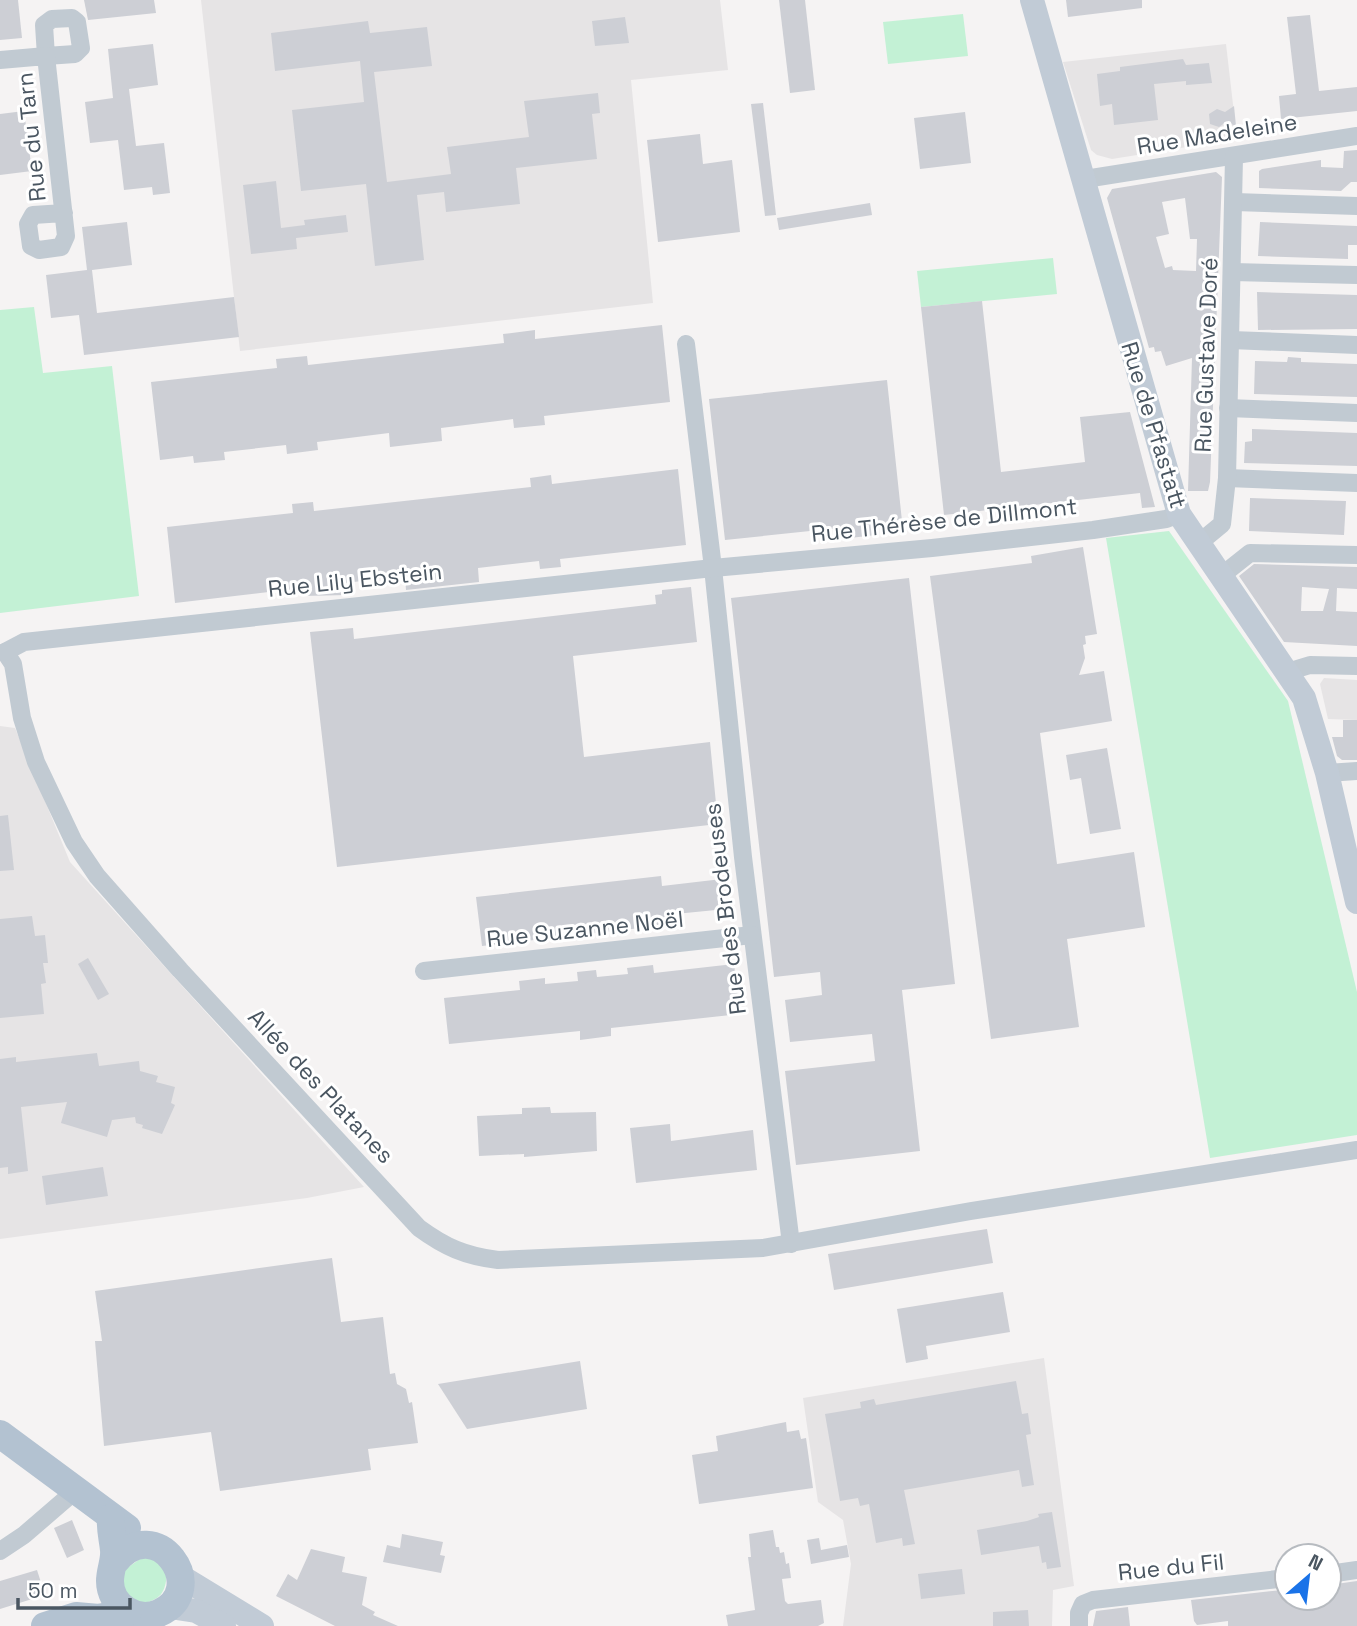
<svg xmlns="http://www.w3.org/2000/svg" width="1357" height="1626" viewBox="0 0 1357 1626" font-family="'Space Grotesk',sans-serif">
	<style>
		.education { fill: #e6e4e5 }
		.green { fill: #c3f1d5 }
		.building { fill: #cdcfd5; fill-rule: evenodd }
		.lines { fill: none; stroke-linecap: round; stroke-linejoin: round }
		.street { stroke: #c1cad2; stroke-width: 18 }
		.secondary { stroke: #c1cbd6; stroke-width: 24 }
		.primary { stroke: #b3c2d1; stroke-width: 28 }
		.labels { text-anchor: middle; stroke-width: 6; stroke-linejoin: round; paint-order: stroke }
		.street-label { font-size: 23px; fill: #4a5661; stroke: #fff }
	</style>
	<rect width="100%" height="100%" fill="#f5f3f3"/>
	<g class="education">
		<polygon points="201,0 720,0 728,70 631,80 653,303 240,351"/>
		<polygon points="1226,44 1237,139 1112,159 1097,155 1091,150 1063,62"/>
		<polygon points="1324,678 1357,680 1357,720 1328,719 1320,684"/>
		<polygon points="0,726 15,728 70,862 364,1187 307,1198 0,1239"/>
		<polygon points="1044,1358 1074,1586 1053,1590 1052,1626 843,1626 851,1564 843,1520 818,1502 803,1398"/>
	</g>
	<g class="green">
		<polygon points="963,14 968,56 888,64 883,22"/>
		<polygon points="1053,258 1057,294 921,307 917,271"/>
		<polygon points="34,307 43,373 112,366 139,596 0,613 0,310"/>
		<polygon points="1169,531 1288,701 1357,992 1357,1135 1210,1158 1106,538"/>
		<path d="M147 1554 167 1571C166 1589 163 1599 144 1603L127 1597 120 1573Z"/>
	</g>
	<g class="building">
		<polygon points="0,0 18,0 22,38 0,40"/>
		<polygon points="84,0 154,0 156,13 88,20"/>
		<polygon points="779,0 805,0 815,90 790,93"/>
		<polygon points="1066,0 1142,0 1142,8 1068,17"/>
		<polygon points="1310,15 1319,91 1357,87 1357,111 1281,119 1279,96 1296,94 1287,17"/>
		<polygon points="625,17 629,43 595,46 592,21"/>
		<polygon points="368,21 370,33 427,27 432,66 374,72 387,182 451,174 447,147 529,137 524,101 598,93 600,113 592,114 597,159 516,168 520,204 446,212 444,192 417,195 424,260 375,266 366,184 301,191 292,110 364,102 360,61 275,71 271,33"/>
		<polygon points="153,44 158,85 129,89 136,146 164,143 170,193 153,195 152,187 124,190 118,140 90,143 85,102 113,98 108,49"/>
		<polygon points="1183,59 1186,65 1209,63 1212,83 1186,85 1186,81 1154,84 1158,120 1114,125 1112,104 1100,106 1097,74 1120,71 1120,67"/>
		<polygon points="763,103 776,215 765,216 751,104"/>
		<polygon points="1234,106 1236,126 1226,122 1219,127 1210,124 1209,114 1217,109 1225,112"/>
		<polygon points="24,111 32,171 0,175 0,114"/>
		<polygon points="965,112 971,163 920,169 914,118"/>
		<polygon points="700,134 703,164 732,160 740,232 658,242 647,140"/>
		<polygon points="1357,150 1357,182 1351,182 1341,191 1259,188 1259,171 1262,169 1321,160 1321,167 1343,168 1344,151"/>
		<path d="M1216 172 1222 177 1210 482 1208 491H1188L1192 358 1166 366 1161 351 1155 352 1154 347 1149 348 1107 198 1112 189ZM1185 198 1190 239H1197L1196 271 1173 270 1172 266 1165 268 1156 237 1169 234 1162 202Z"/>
		<polygon points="276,181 281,228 305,225 304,220 346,215 348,232 296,238 297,249 251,254 243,185"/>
		<polygon points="870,203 872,215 779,230 777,218"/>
		<polygon points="127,222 132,265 92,270 97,313 234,297 239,337 84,355 79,315 51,318 46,275 87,270 82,227"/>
		<polygon points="1260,222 1357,226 1357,245 1348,245 1348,259 1258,256"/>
		<polygon points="1257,292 1357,295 1357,329 1258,330"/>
		<polygon points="982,301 1001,472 1085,462 1080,417 1130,412 1155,507 1142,508 1140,493 944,515 921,307"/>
		<polygon points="662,325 670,402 544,416 545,425 514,428 513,419 441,428 442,441 390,447 389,433 317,442 318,450 287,454 286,445 224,452 225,460 194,463 193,456 160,460 151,382 277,368 276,359 307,356 308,365 504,343 503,334 535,330 535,339"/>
		<polygon points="1288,357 1301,358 1301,362 1357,364 1357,397 1254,394 1255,361 1287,362"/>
		<polygon points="887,380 902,521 875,524 876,535 841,539 839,528 725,540 709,399"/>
		<polygon points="1252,429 1357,433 1357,466 1244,463 1245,442 1252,441"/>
		<polygon points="678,469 686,545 560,559 561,567 540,569 539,561 478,568 479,582 406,590 405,576 345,583 347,595 303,596 302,588 175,603 167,527 293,513 292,504 313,502 314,511 531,487 530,478 551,475 552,484"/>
		<polygon points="1250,498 1346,501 1344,535 1249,531"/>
		<polygon points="1083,547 1097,634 1085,636 1086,644 1083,645 1085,658 1079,675 1104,671 1112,721 1040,733 1057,864 1134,852 1145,927 1067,939 1079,1027 991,1039 930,576 1032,563 1031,556"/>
		<path d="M1254 564 1357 567V589L1337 588 1336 611 1357 612V646L1284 642 1239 576ZM1302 587 1329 589 1323 611H1301Z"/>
		<polygon points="909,578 955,984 902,990 920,1151 796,1165 785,1071 875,1061 872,1034 790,1042 785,1000 822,995 820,972 774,977 731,598"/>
		<polygon points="691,587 697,642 573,656 584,757 710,742 718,824 337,867 310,632 353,628 354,639 656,604 655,595 662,594 662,590"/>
		<polygon points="1343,720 1357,720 1357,760 1342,760 1337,756 1332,737 1343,737"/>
		<polygon points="1107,748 1121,829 1090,834 1081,778 1070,780 1066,755"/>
		<polygon points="8,815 14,870 0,871 0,816"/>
		<polygon points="661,876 662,886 722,879 726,909 665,915 667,925 482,946 476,897"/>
		<polygon points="32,916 35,936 45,935 48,963 43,963 46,983 41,984 44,1014 0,1018 0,919"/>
		<polygon points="88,958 109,994 98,1000 78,964"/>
		<polygon points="734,964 740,1014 611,1028 611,1036 580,1040 580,1031 449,1044 444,998 520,990 519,981 545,978 545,984 578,981 577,972 596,970 597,977 628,974 627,968 653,965 654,973"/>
		<polygon points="97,1053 99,1066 139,1061 140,1071 158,1076 156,1082 175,1087 171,1103 175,1105 162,1134 142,1128 143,1125 136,1123 135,1117 112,1120 107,1137 61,1123 67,1102 21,1107 28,1171 8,1174 8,1167 0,1168 0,1059 16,1057 16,1062"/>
		<polygon points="550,1107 551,1113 596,1112 597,1151 524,1157 524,1154 479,1156 477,1116 522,1114 522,1108"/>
		<polygon points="670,1124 671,1141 753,1130 757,1170 636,1183 630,1128"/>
		<polygon points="103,1167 108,1196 46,1205 42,1176"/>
		<polygon points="987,1229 993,1263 834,1290 828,1254"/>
		<polygon points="332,1258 341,1322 383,1317 390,1374 395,1373 397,1384 406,1389 409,1403 412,1402 418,1443 368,1449 371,1470 220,1491 211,1432 104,1446 95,1341 102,1341 95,1291"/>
		<polygon points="1003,1292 1010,1332 926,1346 928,1359 906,1363 897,1309"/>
		<polygon points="580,1361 587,1409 467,1429 438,1384"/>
		<polygon points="1016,1381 1022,1414 1028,1413 1031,1434 1026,1435 1034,1485 1022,1487 1019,1470 904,1490 915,1544 903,1546 902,1538 876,1543 869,1504 860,1506 858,1498 840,1501 825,1414 861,1408 860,1402 874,1399 876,1405"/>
		<polygon points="786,1422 787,1432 799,1430 801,1439 806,1438 813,1488 699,1504 692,1455 718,1451 716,1436"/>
		<polygon points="1052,1512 1061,1567 1047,1569 1046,1562 1042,1563 1039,1546 981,1555 977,1530 1027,1521 1039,1517 1038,1514"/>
		<polygon points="72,1520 84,1550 67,1558 54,1528"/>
		<polygon points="773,1530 776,1547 779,1547 780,1553 784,1552 786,1564 789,1563 791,1578 782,1579 785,1601 788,1604 821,1600 824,1623 818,1626 728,1626 726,1615 755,1610 748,1557 751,1557 749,1534"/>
		<polygon points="402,1534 443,1542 440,1555 445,1556 441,1573 383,1562 387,1545 400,1548"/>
		<polygon points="819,1538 821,1550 847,1545 849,1557 811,1564 807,1540"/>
		<polygon points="311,1549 345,1557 342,1572 367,1577 362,1605 375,1612 373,1615 398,1626 335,1626 276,1596 288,1574 297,1580"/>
		<polygon points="962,1569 965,1594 921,1599 918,1574"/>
		<polygon points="37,1570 45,1595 0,1609 0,1581"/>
		<polygon points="1357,1581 1357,1626 1228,1626 1228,1621 1197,1625 1194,1621 1191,1600 1282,1590 1283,1598 1329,1598 1329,1585"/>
		<polygon points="1128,1607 1130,1626 1093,1626 1096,1611"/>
		<polygon points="1028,1610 1029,1626 993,1626 993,1612"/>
	</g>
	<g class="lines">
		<g class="street">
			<polygon points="72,18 77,22 81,48 75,54 46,56 44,25 52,19"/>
			<polyline points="0,60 46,56 66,236 61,247 39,250 31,246 28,224 33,215 64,213"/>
			<polyline points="1085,179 1357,136"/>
			<polyline points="1235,202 1357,206"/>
			<polyline points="1233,272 1357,275"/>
			<polyline points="1231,340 1357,345"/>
			<polyline points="686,344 713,568 743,857 791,1244"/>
			<polyline points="1228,408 1357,413"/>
			<polyline points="1227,478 1357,483"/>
			<polyline points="1199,543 1222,524 1227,478 1234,157"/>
			<polyline points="1221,576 1250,553 1357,555"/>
			<path d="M5 652 13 664 22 718 36 762 74 842 97 876 180 970 419 1228C445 1247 465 1256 498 1260L763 1248 971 1211 1357 1150"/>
			<polyline points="5,652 24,642 713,568 932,548 1093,530 1166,519 1179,514"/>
			<polyline points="1287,672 1310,665 1357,666"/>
			<polyline points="1327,773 1357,771"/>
			<polyline points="424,971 752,935"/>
			<polyline points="0,1551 24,1535 75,1491"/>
			<polyline points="1329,1574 1357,1570"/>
			<polyline points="1079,1626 1079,1613 1083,1604 1093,1600 1287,1578"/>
		</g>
		<g class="secondary">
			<polyline points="1032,0 1179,514 1304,698 1327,773 1357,902"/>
			<polyline points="180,1576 262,1626"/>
			<polyline points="170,1607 196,1611 224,1626"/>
		</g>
		<g class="primary">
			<polyline points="0,1434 127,1528"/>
			<path d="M111 1518C110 1530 113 1539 114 1550 115 1561 110 1570 110 1581 110 1606 137 1623 159 1613 212 1590 156 1509 114 1563"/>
			<polyline points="45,1626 76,1616 99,1618 128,1612"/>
		</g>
	</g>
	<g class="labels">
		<g class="street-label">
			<text transform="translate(1217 134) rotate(-9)" y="8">Rue Madeleine</text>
			<text transform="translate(31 137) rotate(-96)" y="8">Rue du Tarn</text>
			<text transform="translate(1206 355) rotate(-88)" y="8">Rue Gustave Doré</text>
			<text transform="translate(1154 425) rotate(73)" y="8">Rue de Pfastatt</text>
			<text transform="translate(944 520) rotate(-6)" y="8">Rue Thérèse de Dillmont</text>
			<text transform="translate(355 580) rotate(-6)" y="8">Rue Lily Ebstein</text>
			<text transform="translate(725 909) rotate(-97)" y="8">Rue des Brodeuses</text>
			<text transform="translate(585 929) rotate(-6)" y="8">Rue Suzanne Noël</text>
			<text transform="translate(321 1086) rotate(47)" y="8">Allée des Platanes</text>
			<text transform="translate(1171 1567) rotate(-6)" y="8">Rue du Fil</text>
		</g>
	</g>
	<g transform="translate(1308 1577) rotate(28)"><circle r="33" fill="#ffffff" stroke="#b7bbc0" stroke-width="2"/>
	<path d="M0-5L12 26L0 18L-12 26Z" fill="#1a73e8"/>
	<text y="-10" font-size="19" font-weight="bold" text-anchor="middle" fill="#4a5661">N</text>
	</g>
	<path d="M18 1598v10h112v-10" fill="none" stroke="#4a5661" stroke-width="3.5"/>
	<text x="28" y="1598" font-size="21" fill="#4a5661" stroke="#ffffff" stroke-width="5" paint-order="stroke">50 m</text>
</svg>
